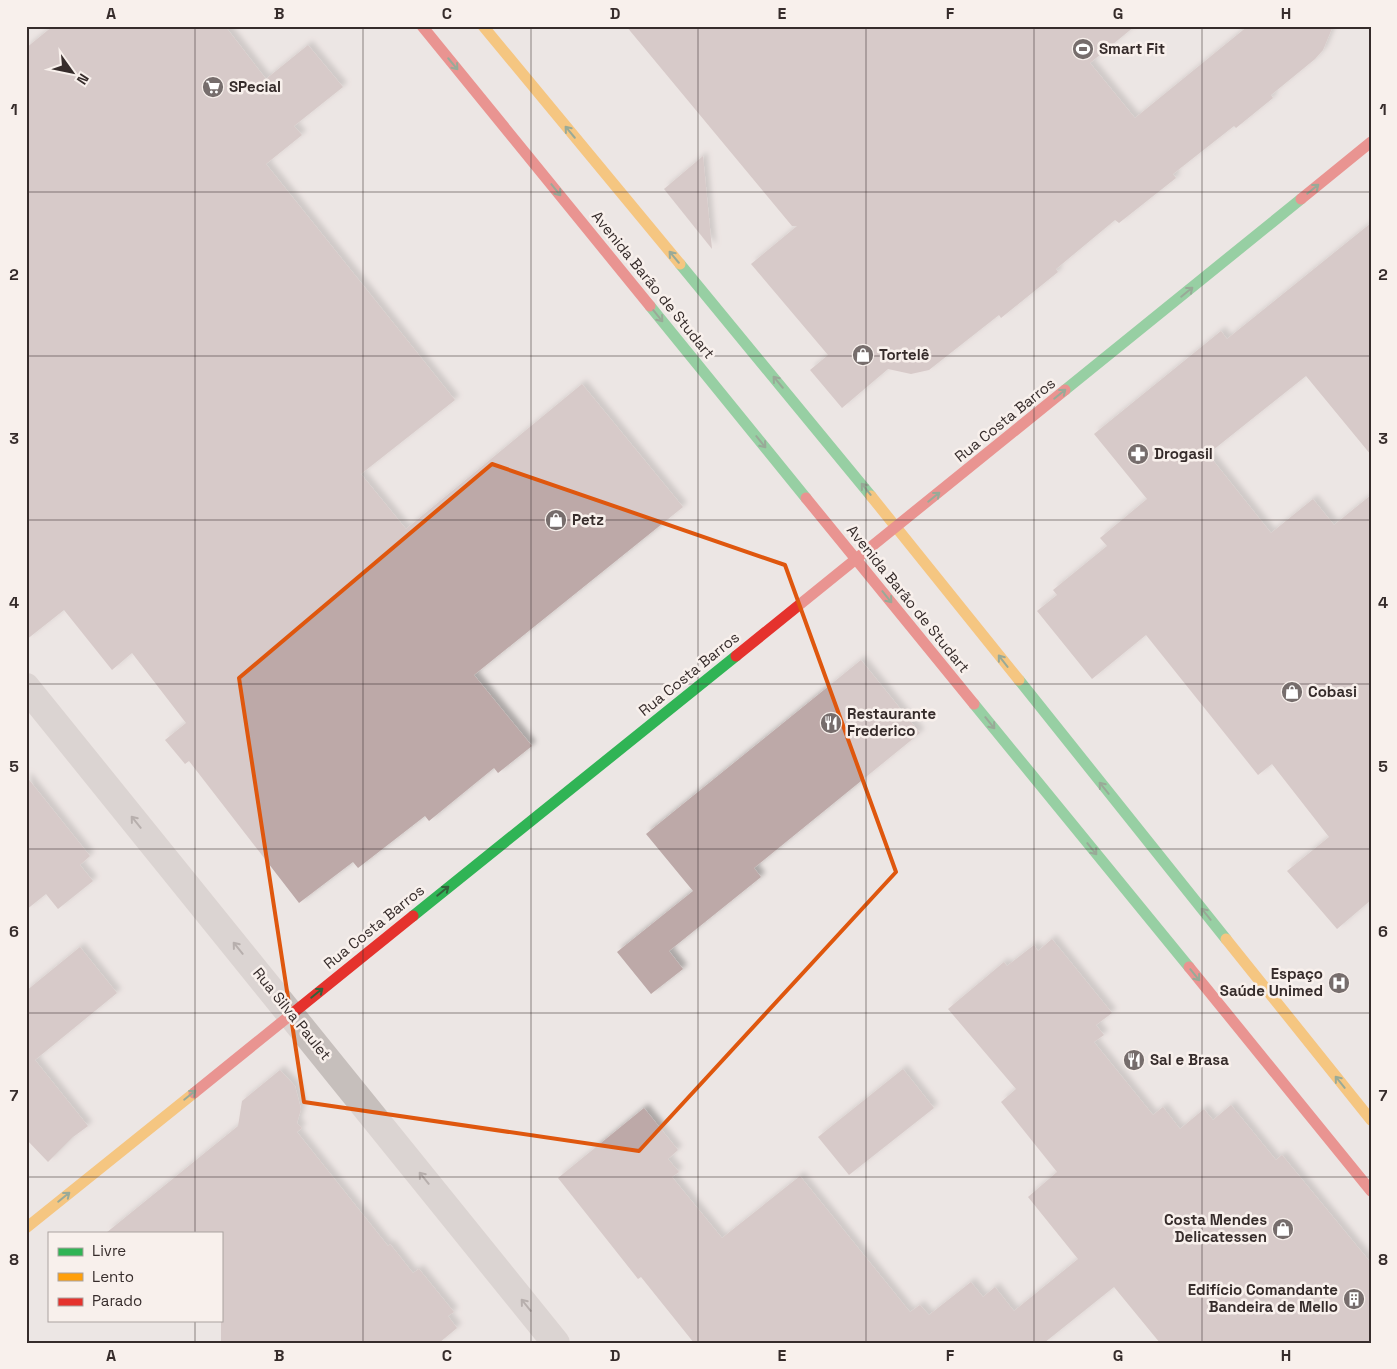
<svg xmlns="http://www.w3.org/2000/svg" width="1397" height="1369" viewBox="0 0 1397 1369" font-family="'Space Grotesk',sans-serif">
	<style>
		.building { fill: #bda9a8; filter: url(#shadow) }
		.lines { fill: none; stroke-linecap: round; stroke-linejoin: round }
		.street { stroke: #c6bfbc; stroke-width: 28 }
		.fast { stroke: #30b455; stroke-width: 11 }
		.slow { stroke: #ff9f0a; stroke-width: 11 }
		.jam { stroke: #e5322d; stroke-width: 11 }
		.oneway { stroke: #34623c }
		.oneway2 { stroke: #776e6c }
		.marked { fill: none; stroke: #df570e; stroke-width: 4; stroke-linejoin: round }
		.grid { fill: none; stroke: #362c2b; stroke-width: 1; stroke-opacity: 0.55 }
		.labels { text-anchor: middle; stroke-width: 5; stroke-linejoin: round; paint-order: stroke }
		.poi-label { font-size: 15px; font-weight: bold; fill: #362c2b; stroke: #f8f0ec; text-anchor: start }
		.street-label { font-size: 15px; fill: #362c2b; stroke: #f8f0ec }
		.neatline { fill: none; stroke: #362c2b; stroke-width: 2 }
		.grid-label { font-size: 16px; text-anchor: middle; font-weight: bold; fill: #362c2b }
	</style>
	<defs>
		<filter id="shadow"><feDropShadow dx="4.5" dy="-4.5" stdDeviation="2.5" flood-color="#0004"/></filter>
	</defs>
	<rect width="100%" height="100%" fill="#ece6e4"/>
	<g class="building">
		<polygon points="53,26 225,26 266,79 308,45 343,87 294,126 302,135 266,164 455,400 361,474 406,529 582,384 683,507 474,675 532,746 498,773 494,768 429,821 425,816 358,868 353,862 299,903 189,761 185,764 165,740 186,723 132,653 112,670 64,610 26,640 26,48"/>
		<polygon points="626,26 1135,26 1090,63 1135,118 1248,26 1333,26 1323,50 1315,59 1271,95 1273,98 1236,128 1234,126 1173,174 1176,178 1119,223 1115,220 1056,269 1058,272 1001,318 999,315 929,370 911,374 888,369 842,408 810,370 828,355 751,264 797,226 792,226"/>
		<polygon points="703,156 712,249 664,189"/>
		<polygon points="1371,223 1371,455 1306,376 1208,454 1271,533 1313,499 1334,525 1371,495 1371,900 1337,929 1287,871 1329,837 1272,764 1258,775 1146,635 1092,679 1037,611 1057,595 1053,590 1107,546 1100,538 1147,499 1094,434 1221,331 1227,339"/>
		<polygon points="861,660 920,733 754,868 761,877 669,951 683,969 651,994 617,952 693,891 646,834"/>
		<polygon points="26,776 90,856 80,865 93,881 58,909 46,894 26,910"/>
		<polygon points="1052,939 1112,1013 1096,1025 1104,1035 1094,1042 1153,1115 1163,1107 1180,1129 1204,1109 1213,1120 1231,1105 1276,1160 1282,1155 1371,1263 1371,1343 1160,1343 1114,1287 1044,1343 694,1343 641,1277 638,1279 558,1178 644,1108 678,1150 668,1159 679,1172 672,1177 722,1238 800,1176 910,1312 920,1305 929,1315 971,1282 983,1297 995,1287 1014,1311 1078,1259 1028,1197 1057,1172 1001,1102 1016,1089 948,1009 1004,962 1007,966 1034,945 1038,951"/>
		<polygon points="80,947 117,993 35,1060 88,1126 73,1137 48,1162 26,1139 26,991"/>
		<polygon points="903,1069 934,1108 849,1175 818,1137"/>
		<polygon points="280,1070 295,1086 301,1109 297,1123 302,1128 297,1132 388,1246 390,1244 413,1273 419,1269 454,1312 448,1316 457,1328 439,1343 221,1343 221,1233 106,1233 238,1126 242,1101"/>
	</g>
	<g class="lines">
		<polyline class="street" points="26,687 556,1343"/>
		<g class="fast">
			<polyline points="680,264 871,496"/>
			<polyline points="650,306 806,498"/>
			<polyline points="1065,390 1301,199"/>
			<polyline points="1019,680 1226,939"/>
			<polyline points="974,704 1189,967"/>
			<polyline points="413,916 736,656"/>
		</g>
		<g class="slow">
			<polyline points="483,26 680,264"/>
			<polyline points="871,496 1019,680"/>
			<polyline points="1226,939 1371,1120"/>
			<polyline points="26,1228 194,1093"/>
		</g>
		<g class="jam">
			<polyline points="422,26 650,306"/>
			<polyline points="1301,199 1371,142"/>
			<polyline points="806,498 974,704"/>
			<polyline points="736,656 1065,390"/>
			<polyline points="1189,967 1371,1191"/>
			<polyline points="194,1093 413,916"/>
		</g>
	</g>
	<defs><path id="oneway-shaft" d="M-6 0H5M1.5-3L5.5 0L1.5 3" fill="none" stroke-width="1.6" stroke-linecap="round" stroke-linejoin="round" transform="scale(1.25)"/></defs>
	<g class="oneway">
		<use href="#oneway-shaft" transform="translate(453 64) rotate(50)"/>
		<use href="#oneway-shaft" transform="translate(570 132) rotate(-130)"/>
		<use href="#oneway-shaft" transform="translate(1313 189) rotate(-39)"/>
		<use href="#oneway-shaft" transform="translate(556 190) rotate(51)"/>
		<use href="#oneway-shaft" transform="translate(674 257) rotate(-130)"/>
		<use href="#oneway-shaft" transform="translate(1187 292) rotate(-39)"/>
		<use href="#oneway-shaft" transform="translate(658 316) rotate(51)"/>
		<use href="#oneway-shaft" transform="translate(778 382) rotate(-130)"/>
		<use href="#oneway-shaft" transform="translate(1060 394) rotate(-39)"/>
		<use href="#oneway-shaft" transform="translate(761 442) rotate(51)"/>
		<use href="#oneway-shaft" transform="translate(866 489) rotate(-129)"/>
		<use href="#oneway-shaft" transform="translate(934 497) rotate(-39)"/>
		<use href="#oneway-shaft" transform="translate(887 597) rotate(51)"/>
		<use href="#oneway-shaft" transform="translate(1003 661) rotate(-128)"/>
		<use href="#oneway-shaft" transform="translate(990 723) rotate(51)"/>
		<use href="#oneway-shaft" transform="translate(1104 788) rotate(-129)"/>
		<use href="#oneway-shaft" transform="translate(1092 849) rotate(51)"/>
		<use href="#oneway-shaft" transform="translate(443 891) rotate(-39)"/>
		<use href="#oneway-shaft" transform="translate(1206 914) rotate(-129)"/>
		<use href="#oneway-shaft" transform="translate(1195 975) rotate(51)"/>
		<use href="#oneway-shaft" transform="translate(317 993) rotate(-39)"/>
		<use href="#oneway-shaft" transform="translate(1340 1082) rotate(-129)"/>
		<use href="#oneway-shaft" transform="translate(190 1095) rotate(-39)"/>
		<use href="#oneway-shaft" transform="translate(64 1197) rotate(-39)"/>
	</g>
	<g class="oneway2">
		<use href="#oneway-shaft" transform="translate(136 822) rotate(-129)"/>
		<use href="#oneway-shaft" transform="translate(238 948) rotate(-129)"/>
		<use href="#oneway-shaft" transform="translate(424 1178) rotate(-129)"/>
		<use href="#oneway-shaft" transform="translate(526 1305) rotate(-129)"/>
	</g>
	<path d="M0 0H1397V1369H0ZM492 464 785 565 896 872 639 1151 304 1102 239 678Z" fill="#ece6e4" fill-opacity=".55" fill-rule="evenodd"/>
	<path class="marked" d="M492 464 785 565 896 872 639 1151 304 1102 239 678Z"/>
	<path class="grid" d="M195 26V1233M363 26V1343M531 26V1343M698 26V1343M866 26V1343M1034 26V1343M1202 26V1343M26 192H1371M26 356H1371M26 520H1371M26 684H1371M26 849H1371M26 1013H1371M26 1177H1371M195 1320V1343"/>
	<defs>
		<g id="stadium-disc" transform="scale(1.125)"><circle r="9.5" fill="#766d6c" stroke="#f8f0ec"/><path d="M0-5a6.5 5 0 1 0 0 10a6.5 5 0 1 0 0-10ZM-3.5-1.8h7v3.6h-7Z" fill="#fff"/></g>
		<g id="supermarket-disc" transform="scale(1.125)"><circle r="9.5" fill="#766d6c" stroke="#f8f0ec"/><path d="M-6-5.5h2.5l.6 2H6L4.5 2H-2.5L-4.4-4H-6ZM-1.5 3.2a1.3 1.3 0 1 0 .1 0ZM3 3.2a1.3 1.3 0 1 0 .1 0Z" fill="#fff"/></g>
		<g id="shop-disc" transform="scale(1.125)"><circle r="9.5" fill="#766d6c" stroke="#f8f0ec"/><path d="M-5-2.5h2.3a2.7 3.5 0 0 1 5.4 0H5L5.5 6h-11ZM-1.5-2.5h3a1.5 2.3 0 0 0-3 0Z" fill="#fff"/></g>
		<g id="pharmacy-disc" transform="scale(1.125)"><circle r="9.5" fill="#766d6c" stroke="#f8f0ec"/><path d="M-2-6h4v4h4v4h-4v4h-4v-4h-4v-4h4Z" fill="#fff"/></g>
		<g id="restaurant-disc" transform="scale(1.125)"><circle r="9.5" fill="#766d6c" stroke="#f8f0ec"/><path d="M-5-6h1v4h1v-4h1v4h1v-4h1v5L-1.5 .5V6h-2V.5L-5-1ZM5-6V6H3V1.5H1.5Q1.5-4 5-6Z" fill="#fff"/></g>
		<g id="hospital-disc" transform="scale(1.125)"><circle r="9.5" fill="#766d6c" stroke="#f8f0ec"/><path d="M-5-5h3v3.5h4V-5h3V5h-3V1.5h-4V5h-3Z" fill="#fff"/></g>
		<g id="building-disc" transform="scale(1.125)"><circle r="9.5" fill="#766d6c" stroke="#f8f0ec"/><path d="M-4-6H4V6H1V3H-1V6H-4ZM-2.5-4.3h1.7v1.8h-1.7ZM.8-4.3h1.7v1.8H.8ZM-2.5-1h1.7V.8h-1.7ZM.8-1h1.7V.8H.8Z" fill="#fff"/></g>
	</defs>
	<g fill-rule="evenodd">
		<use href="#stadium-disc" x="1083" y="49"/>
		<use href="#supermarket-disc" x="213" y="87"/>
		<use href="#shop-disc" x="863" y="355"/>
		<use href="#pharmacy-disc" x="1138" y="454"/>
		<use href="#shop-disc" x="556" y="520"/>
		<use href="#shop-disc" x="1292" y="692"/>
		<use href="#restaurant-disc" x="831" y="723"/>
		<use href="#hospital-disc" x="1339" y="983"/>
		<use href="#restaurant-disc" x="1134" y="1060"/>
		<use href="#shop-disc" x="1283" y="1229"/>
		<use href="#building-disc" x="1354" y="1299"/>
	</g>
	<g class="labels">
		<g class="poi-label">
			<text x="1099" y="54">Smart Fit</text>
			<text x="229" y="92">SPecial</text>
			<text x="879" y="360">Tortelê</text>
			<text x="1154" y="459">Drogasil</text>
			<text x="572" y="525">Petz</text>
			<text x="1308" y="697">Cobasi</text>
			<text x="847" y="719">Restaurante<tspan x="847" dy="17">Frederico</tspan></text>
			<text x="1323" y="979" text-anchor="end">Espaço<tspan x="1323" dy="17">Saúde Unimed</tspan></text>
			<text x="1150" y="1065">Sal e Brasa</text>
			<text x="1267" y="1225" text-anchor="end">Costa Mendes<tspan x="1267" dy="17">Delicatessen</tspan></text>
			<text x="1338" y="1295" text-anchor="end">Edifício Comandante<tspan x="1338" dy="17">Bandeira de Mello</tspan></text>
		</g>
		<g class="street-label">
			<text transform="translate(653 285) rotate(51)" y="5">Avenida Barão de Studart</text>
			<text transform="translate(1005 420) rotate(-39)" y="5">Rua Costa Barros</text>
			<text transform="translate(908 599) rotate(51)" y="5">Avenida Barão de Studart</text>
			<text transform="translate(689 674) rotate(-39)" y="5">Rua Costa Barros</text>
			<text transform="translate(374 927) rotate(-39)" y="5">Rua Costa Barros</text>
			<text transform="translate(292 1014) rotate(51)" y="5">Rua Silva Paulet</text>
		</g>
	</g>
	<rect width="1397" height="1369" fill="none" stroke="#f8f0ec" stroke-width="55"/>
	<rect x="48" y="1232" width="175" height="90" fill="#f8f0ec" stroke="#aaa29f"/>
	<rect x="58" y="1248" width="25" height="8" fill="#30b455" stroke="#aaa29f"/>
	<text x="92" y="1256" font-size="15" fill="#362c2b">Livre</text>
	<rect x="58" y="1273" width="25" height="8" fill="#ff9f0a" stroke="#aaa29f"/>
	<text x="92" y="1282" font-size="15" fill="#362c2b">Lento</text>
	<rect x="58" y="1298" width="25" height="8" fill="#e5322d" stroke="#aaa29f"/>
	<text x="92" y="1306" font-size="15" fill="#362c2b">Parado</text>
	<g transform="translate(72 72) rotate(123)" stroke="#f8f0ec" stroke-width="4" paint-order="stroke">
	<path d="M0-4L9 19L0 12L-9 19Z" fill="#362c2b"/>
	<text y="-8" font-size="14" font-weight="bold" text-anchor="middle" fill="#362c2b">N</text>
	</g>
	<rect x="28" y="28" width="1342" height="1314" class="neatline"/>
	<g class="grid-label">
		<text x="111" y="19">A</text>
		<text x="279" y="19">B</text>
		<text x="447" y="19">C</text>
		<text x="615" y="19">D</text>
		<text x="782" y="19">E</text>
		<text x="950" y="19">F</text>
		<text x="1118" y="19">G</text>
		<text x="1286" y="19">H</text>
		<text x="14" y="115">1</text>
		<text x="1383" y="115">1</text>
		<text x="14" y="280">2</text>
		<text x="1383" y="280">2</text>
		<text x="14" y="444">3</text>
		<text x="1383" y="444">3</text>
		<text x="14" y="608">4</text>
		<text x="1383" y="608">4</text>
		<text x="14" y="772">5</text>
		<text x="1383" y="772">5</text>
		<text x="14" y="937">6</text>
		<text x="1383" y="937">6</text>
		<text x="14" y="1101">7</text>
		<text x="1383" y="1101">7</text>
		<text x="14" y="1265">8</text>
		<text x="1383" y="1265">8</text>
		<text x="111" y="1361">A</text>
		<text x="279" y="1361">B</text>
		<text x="447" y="1361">C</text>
		<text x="615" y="1361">D</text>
		<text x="782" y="1361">E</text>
		<text x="950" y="1361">F</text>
		<text x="1118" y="1361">G</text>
		<text x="1286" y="1361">H</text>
	</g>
</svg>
